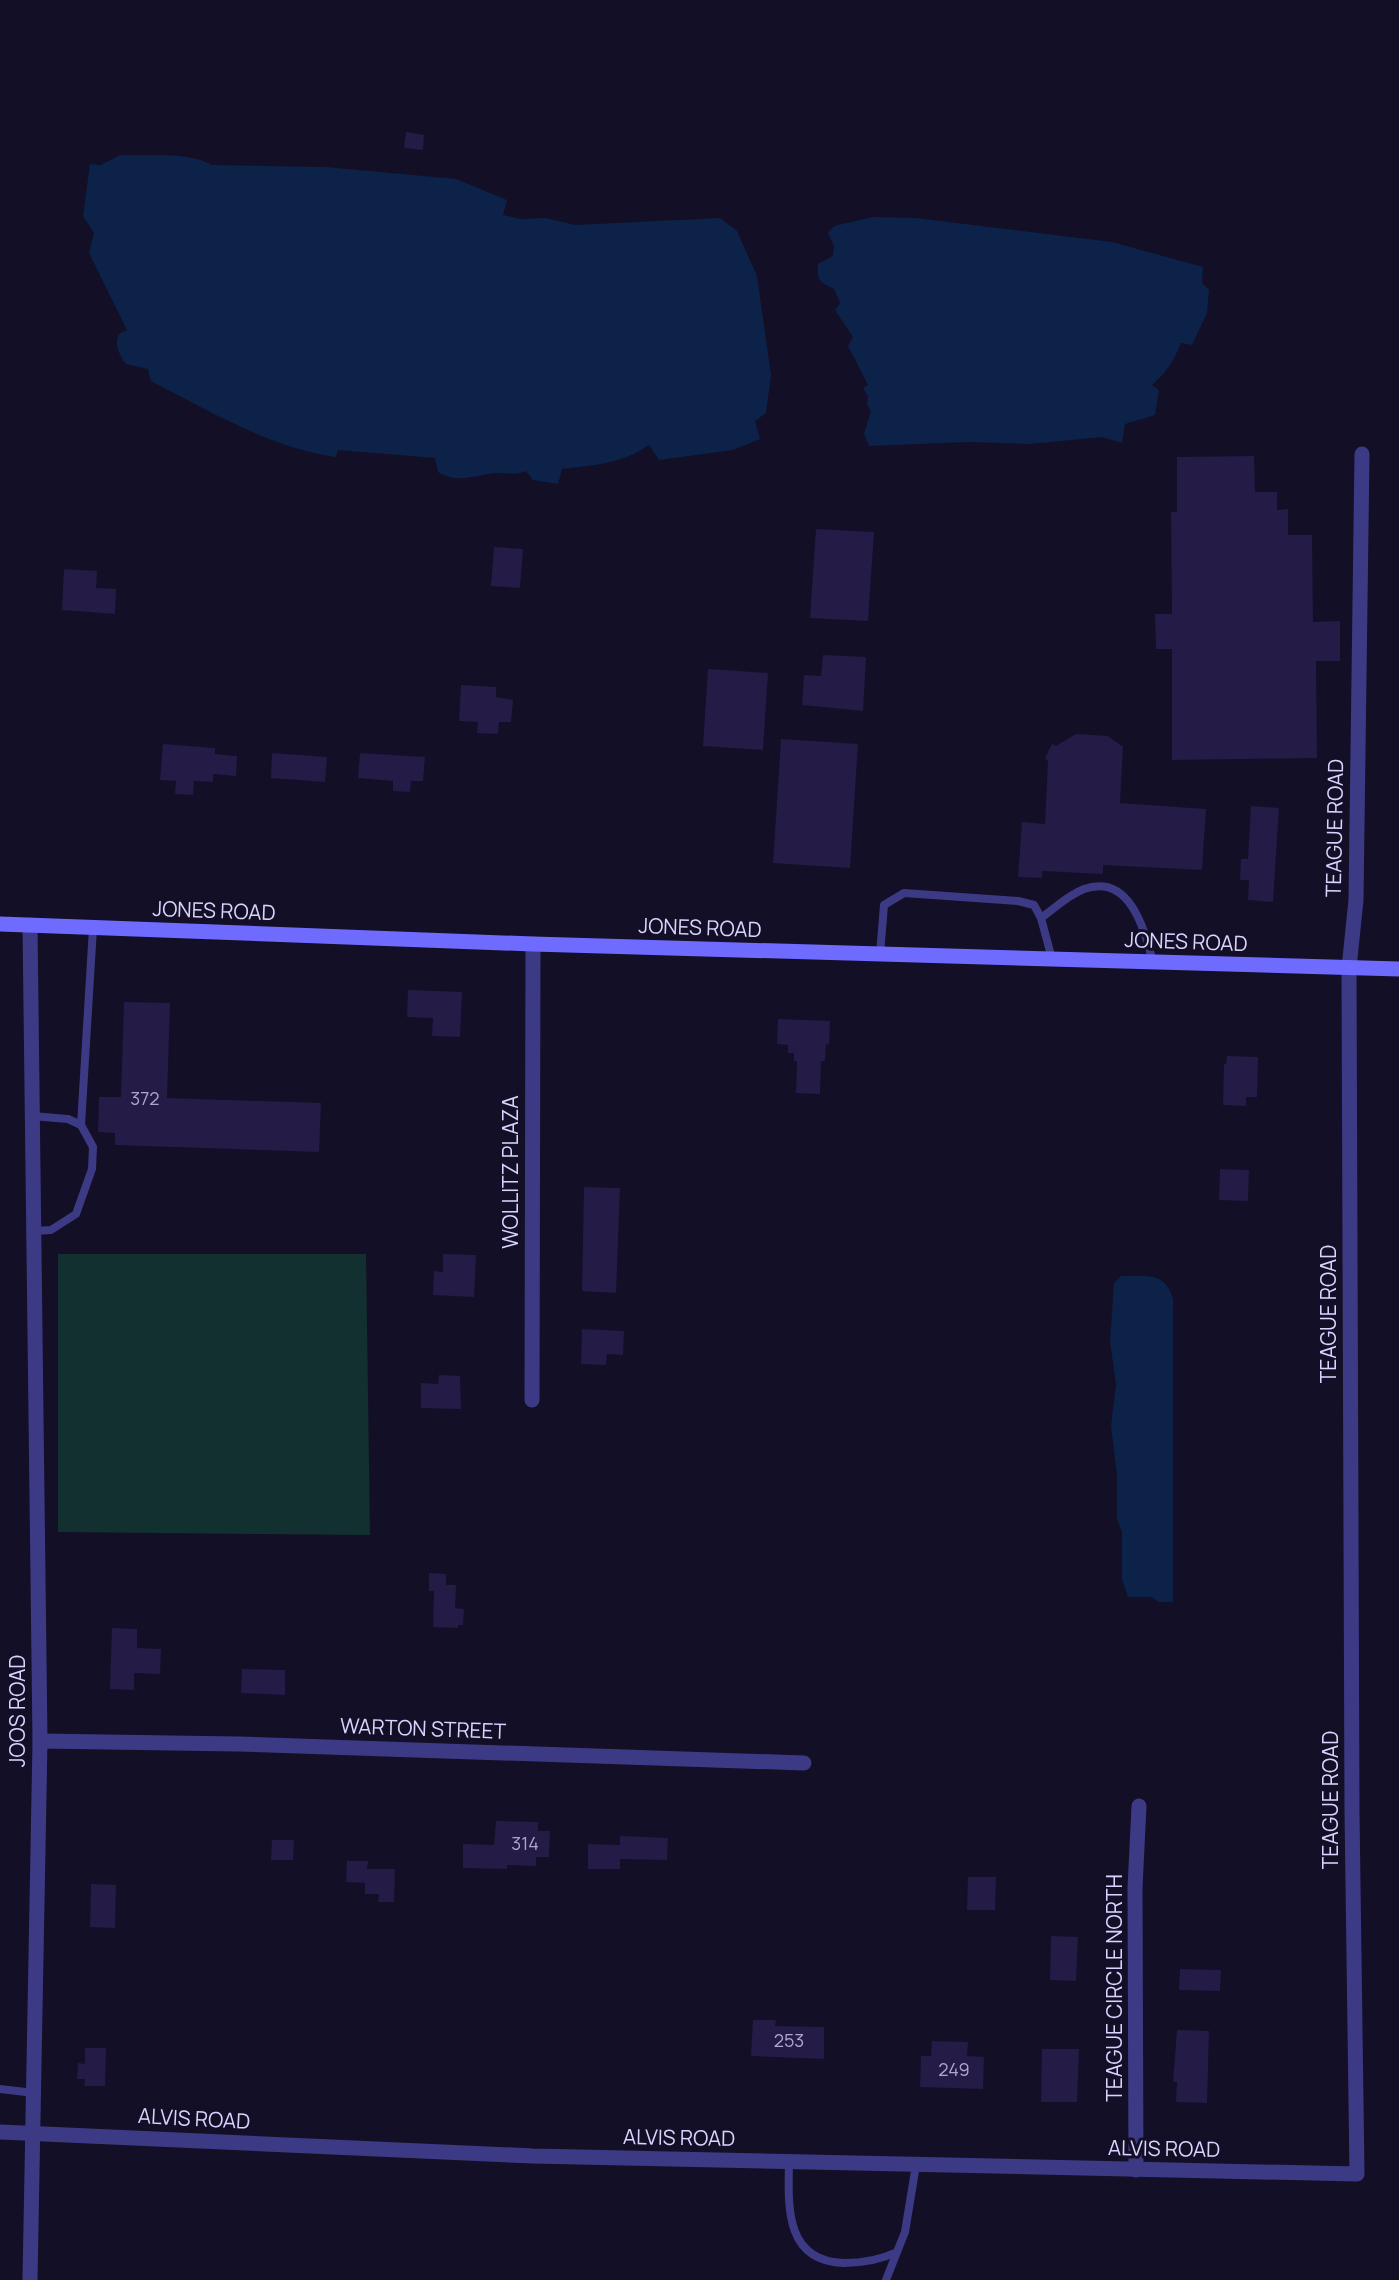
<svg xmlns="http://www.w3.org/2000/svg" width="1399" height="2280" viewBox="0 0 1399 2280" font-family="Manrope,sans-serif">
	<style>
		.green { fill: #12302f }
		.water { fill: #0c2248 }
		.building { fill: #241b47 }
		.lines { fill: none; stroke-linecap: round; stroke-linejoin: round }
		.lane { stroke: #3d3a85; stroke-width: 8 }
		.street { stroke: #3d3a85; stroke-width: 15 }
		.secondary { stroke: #6f6bff; stroke-width: 15 }
		.labels { text-anchor: middle; stroke-width: 6; stroke-linejoin: round; paint-order: stroke }
		.number-label { font-size: 18px; fill: #aca6d1 }
		.street-label { font-size: 21px; fill: #d9d4ff; stroke: #130f26 }
	</style>
	<rect width="100%" height="100%" fill="#130f26"/>
	<polygon class="green" points="58,1254 366,1254 370,1535 58,1532"/>
	<g class="water">
		<path d="M120 155C147 156 189 151 212 165L326 167 456 179 507 200 503 215 521 219 546 218 575 225 720 218 737 231 757 276 771 375 766 413 755 421 760 439 733 450 659 460 649 445C622 464 594 465 562 469L558 484 533 480 526 471C517 475 508 473 498 473 476 474 459 485 438 472L435 458 338 450 336 457C271 448 209 411 151 381L148 369 126 364C119 354 114 346 119 334L127 330 89 253 94 233 83 216 90 164 101 165Z"/>
		<path d="M873 217 916 218 1112 242 1203 267 1202 283 1209 290 1207 313 1192 345 1181 343C1174 361 1166 373 1152 385L1159 390 1155 415 1125 424 1122 443 1102 437 1030 444 968 442 869 446 864 434 871 411 867 405 868 396 863 388 868 385 848 346 853 337 835 310 840 303 834 289C819 282 817 280 818 264L833 256 834 246 828 233 834 226Z"/>
		<path d="M1121 1276C1144 1276 1166 1271 1173 1299V1602H1158L1152 1597H1128L1122 1579V1532L1117 1520V1476L1111 1426 1116 1384 1110 1342 1114 1283Z"/>
	</g>
	<g class="building">
		<polygon points="406,132 424,135 423,150 404,148"/>
		<polygon points="1254,456 1255,492 1277,492 1277,510 1288,509 1288,535 1312,535 1313,622 1340,621 1340,661 1316,661 1317,758 1172,760 1172,649 1156,649 1155,614 1172,614 1171,512 1177,512 1177,457"/>
		<polygon points="816,529 874,532 868,621 810,618"/>
		<polygon points="494,547 523,549 520,588 491,586"/>
		<polygon points="64,569 97,571 96,588 116,589 115,614 62,610"/>
		<polygon points="823,655 866,657 863,711 802,705 804,675 821,676"/>
		<polygon points="708,669 768,673 763,750 703,746"/>
		<polygon points="461,685 496,687 496,697 513,700 511,722 499,722 498,734 477,733 478,722 459,721"/>
		<polygon points="1076,734 1108,736 1123,747 1120,803 1206,809 1202,870 1103,865 1103,874 1042,871 1042,878 1018,877 1022,822 1045,824 1048,761 1045,758 1052,744 1056,746"/>
		<polygon points="781,739 858,744 850,868 773,863"/>
		<polygon points="163,744 215,748 215,754 237,756 236,776 213,774 213,782 194,781 193,795 175,794 176,781 160,780"/>
		<polygon points="272,753 327,757 325,782 271,778"/>
		<polygon points="360,753 425,757 423,781 411,781 410,792 393,791 393,781 358,778"/>
		<polygon points="1251,806 1279,808 1273,902 1248,900 1249,880 1240,880 1241,859 1248,859"/>
		<polygon points="408,990 462,992 460,1037 432,1036 433,1018 407,1017"/>
		<polygon points="124,1002 170,1003 167,1098 321,1103 319,1152 115,1145 115,1133 98,1132 99,1097 121,1097"/>
		<polygon points="778,1019 830,1021 829,1045 826,1044 825,1061 821,1061 820,1094 796,1093 797,1061 794,1061 794,1053 788,1053 788,1045 777,1044"/>
		<polygon points="1227,1056 1258,1057 1257,1097 1246,1097 1246,1106 1223,1105 1224,1064 1226,1064"/>
		<polygon points="1220,1169 1249,1170 1248,1201 1219,1200"/>
		<polygon points="584,1187 620,1188 616,1293 582,1291"/>
		<polygon points="443,1254 476,1255 474,1297 433,1295 434,1271 443,1272"/>
		<polygon points="582,1329 624,1331 623,1355 607,1354 606,1365 581,1364"/>
		<polygon points="439,1375 460,1376 461,1409 421,1408 421,1383 438,1384"/>
		<polygon points="429,1573 446,1574 446,1585 456,1585 455,1608 464,1609 463,1625 458,1625 458,1628 433,1627 434,1591 429,1591"/>
		<polygon points="112,1628 137,1629 137,1648 161,1649 160,1674 134,1673 134,1690 110,1689"/>
		<polygon points="242,1669 285,1670 285,1695 241,1693"/>
		<polygon points="496,1821 538,1822 538,1831 550,1831 549,1857 536,1857 536,1866 507,1865 507,1869 463,1868 463,1844 494,1845"/>
		<polygon points="620,1836 668,1838 667,1860 620,1859 620,1869 588,1869 588,1844 620,1845"/>
		<polygon points="272,1840 294,1840 293,1860 271,1860"/>
		<polygon points="347,1861 368,1861 367,1869 395,1869 394,1902 378,1902 379,1894 365,1894 365,1883 346,1882"/>
		<polygon points="968,1877 996,1877 995,1910 967,1910"/>
		<polygon points="91,1884 116,1885 115,1928 90,1927"/>
		<polygon points="1051,1936 1078,1937 1076,1981 1050,1980"/>
		<polygon points="1180,1969 1221,1970 1220,1991 1179,1990"/>
		<polygon points="753,2020 776,2020 775,2026 824,2027 824,2059 751,2056"/>
		<polygon points="1177,2030 1209,2031 1207,2103 1176,2102 1177,2082 1173,2082"/>
		<polygon points="932,2041 968,2042 967,2056 984,2057 983,2089 920,2087 921,2056 931,2056"/>
		<polygon points="85,2048 106,2048 105,2086 84,2086 85,2079 77,2079 78,2063 85,2064"/>
		<polygon points="1042,2049 1079,2049 1077,2102 1041,2102"/>
	</g>
	<g class="lines">
		<g class="lane">
			<path d="M1041 918C1055 908 1068 895 1084 889 1130 873 1144 929 1153 962"/>
			<polyline points="880,954 884,905 904,893 1018,901 1034,905 1041,918 1052,959"/>
			<polyline points="32,1116 68,1119 81,1125 93,1147 92,1169 76,1214 51,1230 34,1231"/>
			<polyline points="81,1125 93,928"/>
			<polyline points="0,2089 34,2093"/>
			<path d="M789 2162C788 2207 785 2261 844 2263 863 2263 880 2260 897 2252L905 2232 916 2165"/>
			<polyline points="886,2280 897,2252"/>
		</g>
		<g class="street">
			<polyline points="532,1400 533,944"/>
			<polyline points="40,1741 238,1744 804,1763"/>
			<polyline points="0,2132 533,2156 1357,2174 1352,1811 1349,968 1356,900 1362,454"/>
			<polyline points="1136,2170 1135,1888 1139,1806"/>
			<polyline points="30,2280 40,1741 30,925"/>
		</g>
		<polyline class="secondary" points="0,924 533,944 1399,969"/>
	</g>
	<g class="labels">
		<g class="number-label">
			<text x="145" y="1105">372</text>
			<text x="525" y="1850">314</text>
			<text x="789" y="2047">253</text>
			<text x="954" y="2076">249</text>
		</g>
		<g class="street-label">
			<text transform="translate(1335 828) rotate(-89)" y="7">TEAGUE ROAD</text>
			<text transform="translate(214 911) rotate(2)" y="7">JONES ROAD</text>
			<text transform="translate(700 928) rotate(2)" y="7">JONES ROAD</text>
			<text transform="translate(1186 942) rotate(2)" y="7">JONES ROAD</text>
			<text transform="translate(511 1172) rotate(-90)" y="7">WOLLITZ PLAZA</text>
			<text transform="translate(1329 1314) rotate(-90)" y="7">TEAGUE ROAD</text>
			<text transform="translate(18 1711) rotate(-90)" y="7">JOOS ROAD</text>
			<text transform="translate(423 1729) rotate(2)" y="7">WARTON STREET</text>
			<text transform="translate(1331 1800) rotate(-90)" y="7">TEAGUE ROAD</text>
			<text transform="translate(1115 1988) rotate(-90)" y="7">TEAGUE CIRCLE NORTH</text>
			<text transform="translate(194 2119) rotate(3)" y="7">ALVIS ROAD</text>
			<text transform="translate(679 2138) rotate(1)" y="7">ALVIS ROAD</text>
			<text transform="translate(1164 2149) rotate(1)" y="7">ALVIS ROAD</text>
		</g>
	</g>
</svg>
